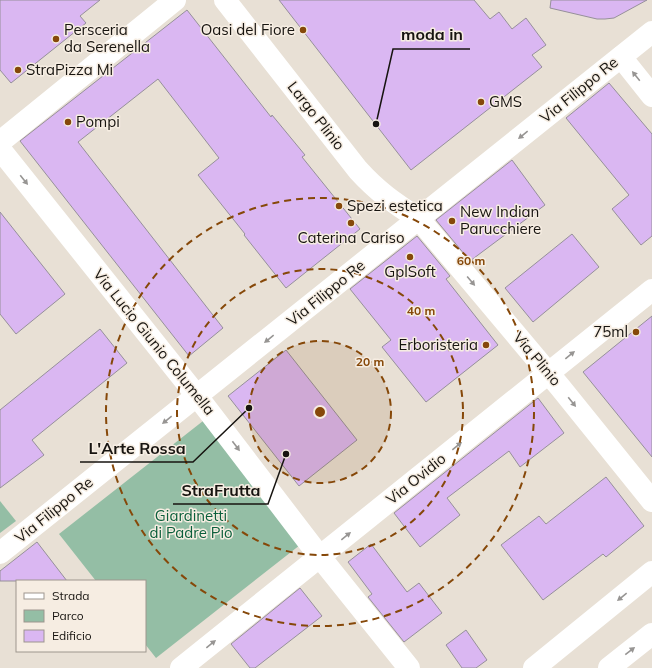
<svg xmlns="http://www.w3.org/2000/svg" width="652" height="668" viewBox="0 0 652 668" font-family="Mulish,sans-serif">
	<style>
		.green { fill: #94bea5 }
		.building { fill: #dab7f2; stroke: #96909a }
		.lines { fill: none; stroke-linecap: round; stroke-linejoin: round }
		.minor { stroke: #fff; stroke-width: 22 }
		.oneway { fill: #979593 }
		.ring { fill: none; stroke: #864809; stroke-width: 2; stroke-dasharray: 7 5 }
		.poi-dot { fill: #864809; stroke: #f6ede2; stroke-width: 1.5 }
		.labels { text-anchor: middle; stroke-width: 3; stroke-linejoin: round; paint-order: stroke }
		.poi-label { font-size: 15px; fill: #171410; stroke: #f6ede2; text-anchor: start }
		.street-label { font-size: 15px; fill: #171410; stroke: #f6ede2 }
		.park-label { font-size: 15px; fill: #0b5f3b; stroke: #f6ede2 }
		.centre { fill: #864809; stroke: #f6ede2; stroke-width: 2 }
		.ring-label { font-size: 12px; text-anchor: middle; font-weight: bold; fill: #864809; stroke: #f6ede2; stroke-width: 3; stroke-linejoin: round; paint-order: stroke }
		.leader { fill: none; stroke: #171410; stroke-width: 1.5 }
		.callout-dot { fill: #171410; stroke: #f6ede2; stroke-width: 1.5 }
		.callout-label { font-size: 16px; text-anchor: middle; font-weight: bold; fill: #171410; stroke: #f6ede2; stroke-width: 3; stroke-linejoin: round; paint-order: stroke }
	</style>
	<rect width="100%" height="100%" fill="#e8e0d5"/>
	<g class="green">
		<polygon points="203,421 300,545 156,658 145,644 145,581 96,581 59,534"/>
		<polygon points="0,501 16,521 0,533"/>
	</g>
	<g class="building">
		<polygon points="0,0 100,0 80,16 86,23 11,83 0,70"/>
		<polygon points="279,0 474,0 490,19 499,12 512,29 526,18 546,45 532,55 542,67 411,170"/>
		<polygon points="551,0 647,0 614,18 605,19 597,19 550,8"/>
		<polygon points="187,10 271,117 272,115 305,155 302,157 360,229 286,288 244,235 245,234 198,175 219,158 158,79 78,142 223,328 189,356 20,141"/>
		<polygon points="609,83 652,134 652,236 641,245 612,209 629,195 566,118"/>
		<polygon points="512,160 545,205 470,261 436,220"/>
		<polygon points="0,212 65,294 16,334 0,314"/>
		<polygon points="572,234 599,267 533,322 505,288"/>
		<polygon points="417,236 450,276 446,279 498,345 426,402 382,347 391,340 350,289"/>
		<polygon points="652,316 652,457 583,372"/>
		<polygon points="100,329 127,363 32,440 44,455 0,488 0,410"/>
		<polygon points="286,350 357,440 299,486 228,396"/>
		<polygon points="538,398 564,433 520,467 509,451 447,498 460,515 420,547 394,513"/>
		<polygon points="606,477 644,526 606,557 603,554 543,600 501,545 539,516 546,524"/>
		<polygon points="37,542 67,581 0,581 0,571"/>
		<polygon points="371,544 407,592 419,583 442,613 404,642 368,597 372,594 348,562"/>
		<polygon points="300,588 322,616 255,668 250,668 231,644"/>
		<polygon points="466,630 487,660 476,668 462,668 446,645"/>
	</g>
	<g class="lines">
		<g class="minor">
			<path d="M225 0 358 170C378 192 394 203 419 219L560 387 652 501"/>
			<polyline points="621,57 652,96"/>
			<polyline points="0,142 175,0"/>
			<polyline points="0,149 197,396 320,557 409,668"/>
			<polyline points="0,553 652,32"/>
			<polyline points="181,668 652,290"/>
			<polyline points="534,668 652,572"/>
			<polyline points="609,668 652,634"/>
		</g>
	</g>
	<defs><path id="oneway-solid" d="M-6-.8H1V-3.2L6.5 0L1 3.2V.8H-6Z"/></defs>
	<g class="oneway">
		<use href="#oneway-solid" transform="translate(636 76) rotate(-129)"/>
		<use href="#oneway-solid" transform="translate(523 135) rotate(141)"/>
		<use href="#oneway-solid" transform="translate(24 180) rotate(51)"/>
		<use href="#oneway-solid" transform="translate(471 281) rotate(50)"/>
		<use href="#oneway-solid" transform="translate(269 339) rotate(141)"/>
		<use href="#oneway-solid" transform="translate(570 355) rotate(-39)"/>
		<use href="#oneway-solid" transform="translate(572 402) rotate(51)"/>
		<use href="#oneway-solid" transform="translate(167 420) rotate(141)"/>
		<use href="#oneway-solid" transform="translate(236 446) rotate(53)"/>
		<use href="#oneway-solid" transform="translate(457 446) rotate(-39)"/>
		<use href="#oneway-solid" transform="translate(346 536) rotate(-39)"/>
		<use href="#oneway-solid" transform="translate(622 597) rotate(141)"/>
		<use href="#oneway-solid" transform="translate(211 644) rotate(-39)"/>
		<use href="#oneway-solid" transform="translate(630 651) rotate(-38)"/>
	</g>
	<circle cx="320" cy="412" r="71" fill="#864809" fill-opacity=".12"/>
	<g class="ring">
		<circle cx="320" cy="412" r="71"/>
		<circle cx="320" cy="412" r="143"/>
		<circle cx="320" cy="412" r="214"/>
	</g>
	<g class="poi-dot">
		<circle cx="303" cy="30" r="4"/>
		<circle cx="56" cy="39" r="4"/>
		<circle cx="18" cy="70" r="4"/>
		<circle cx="481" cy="102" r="4"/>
		<circle cx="68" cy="122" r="4"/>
		<circle cx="339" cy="206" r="4"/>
		<circle cx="452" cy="221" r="4"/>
		<circle cx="351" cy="223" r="4"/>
		<circle cx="410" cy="257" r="4"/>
		<circle cx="636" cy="332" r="4"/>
		<circle cx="486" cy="345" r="4"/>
	</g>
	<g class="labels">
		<g class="poi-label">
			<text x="64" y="35">Persceria<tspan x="64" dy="17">da Serenella</tspan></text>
			<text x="295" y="35" text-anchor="end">Oasi del Fiore</text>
			<text x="26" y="75">StraPizza Mi</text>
			<text x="489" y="107">GMS</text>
			<text x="76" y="127">Pompi</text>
			<text x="347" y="211">Spezi estetica</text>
			<text x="460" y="217">New Indian<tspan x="460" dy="17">Parucchiere</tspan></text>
			<text x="351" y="243" text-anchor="middle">Caterina Cariso</text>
			<text x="410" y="277" text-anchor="middle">GplSoft</text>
			<text x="628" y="337" text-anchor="end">75ml</text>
			<text x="478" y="350" text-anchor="end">Erboristeria</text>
		</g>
		<g class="street-label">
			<text transform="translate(579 90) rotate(-39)" y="5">Via Filippo Re</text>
			<text transform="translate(316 116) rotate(52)" y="5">Largo Plinio</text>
			<text transform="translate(326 293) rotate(-39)" y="5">Via Filippo Re</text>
			<text transform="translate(154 342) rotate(51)" y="5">Via Lucio Giunio Columella</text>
			<text transform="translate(537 359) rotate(50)" y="5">Via Plinio</text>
			<text transform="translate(416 479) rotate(-39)" y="5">Via Ovidio</text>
			<text transform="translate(54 510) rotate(-39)" y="5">Via Filippo Re</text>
		</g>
		<g class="park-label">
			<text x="191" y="521">Giardinetti<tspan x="191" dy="17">di Padre Pio</tspan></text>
		</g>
	</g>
	<circle cx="320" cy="412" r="6" class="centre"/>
	<g class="ring-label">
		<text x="471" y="265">60 m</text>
		<text x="421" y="315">40 m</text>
		<text x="370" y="366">20 m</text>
	</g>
	<path class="leader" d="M376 124L393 49H470M249 408L193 462H80M286 454L268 504H173"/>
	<g class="callout-dot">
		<circle cx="376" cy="124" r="4"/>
		<circle cx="249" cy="408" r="4"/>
		<circle cx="286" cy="454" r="4"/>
	</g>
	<g class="callout-label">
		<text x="432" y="40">moda in</text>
		<text x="137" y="454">L'Arte Rossa</text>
		<text x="221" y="496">StraFrutta</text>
	</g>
	<rect x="16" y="580" width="130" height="72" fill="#f6ede2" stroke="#9d968e"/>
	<rect x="24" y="593" width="20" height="6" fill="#ffffff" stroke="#9d968e"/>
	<text x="52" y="600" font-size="12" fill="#171410">Strada</text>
	<rect x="24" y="610" width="20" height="12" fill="#94bea5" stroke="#9d968e"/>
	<text x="52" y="620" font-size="12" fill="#171410">Parco</text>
	<rect x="24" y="630" width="20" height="12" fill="#dab7f2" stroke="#9d968e"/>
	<text x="52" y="640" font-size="12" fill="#171410">Edificio</text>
</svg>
